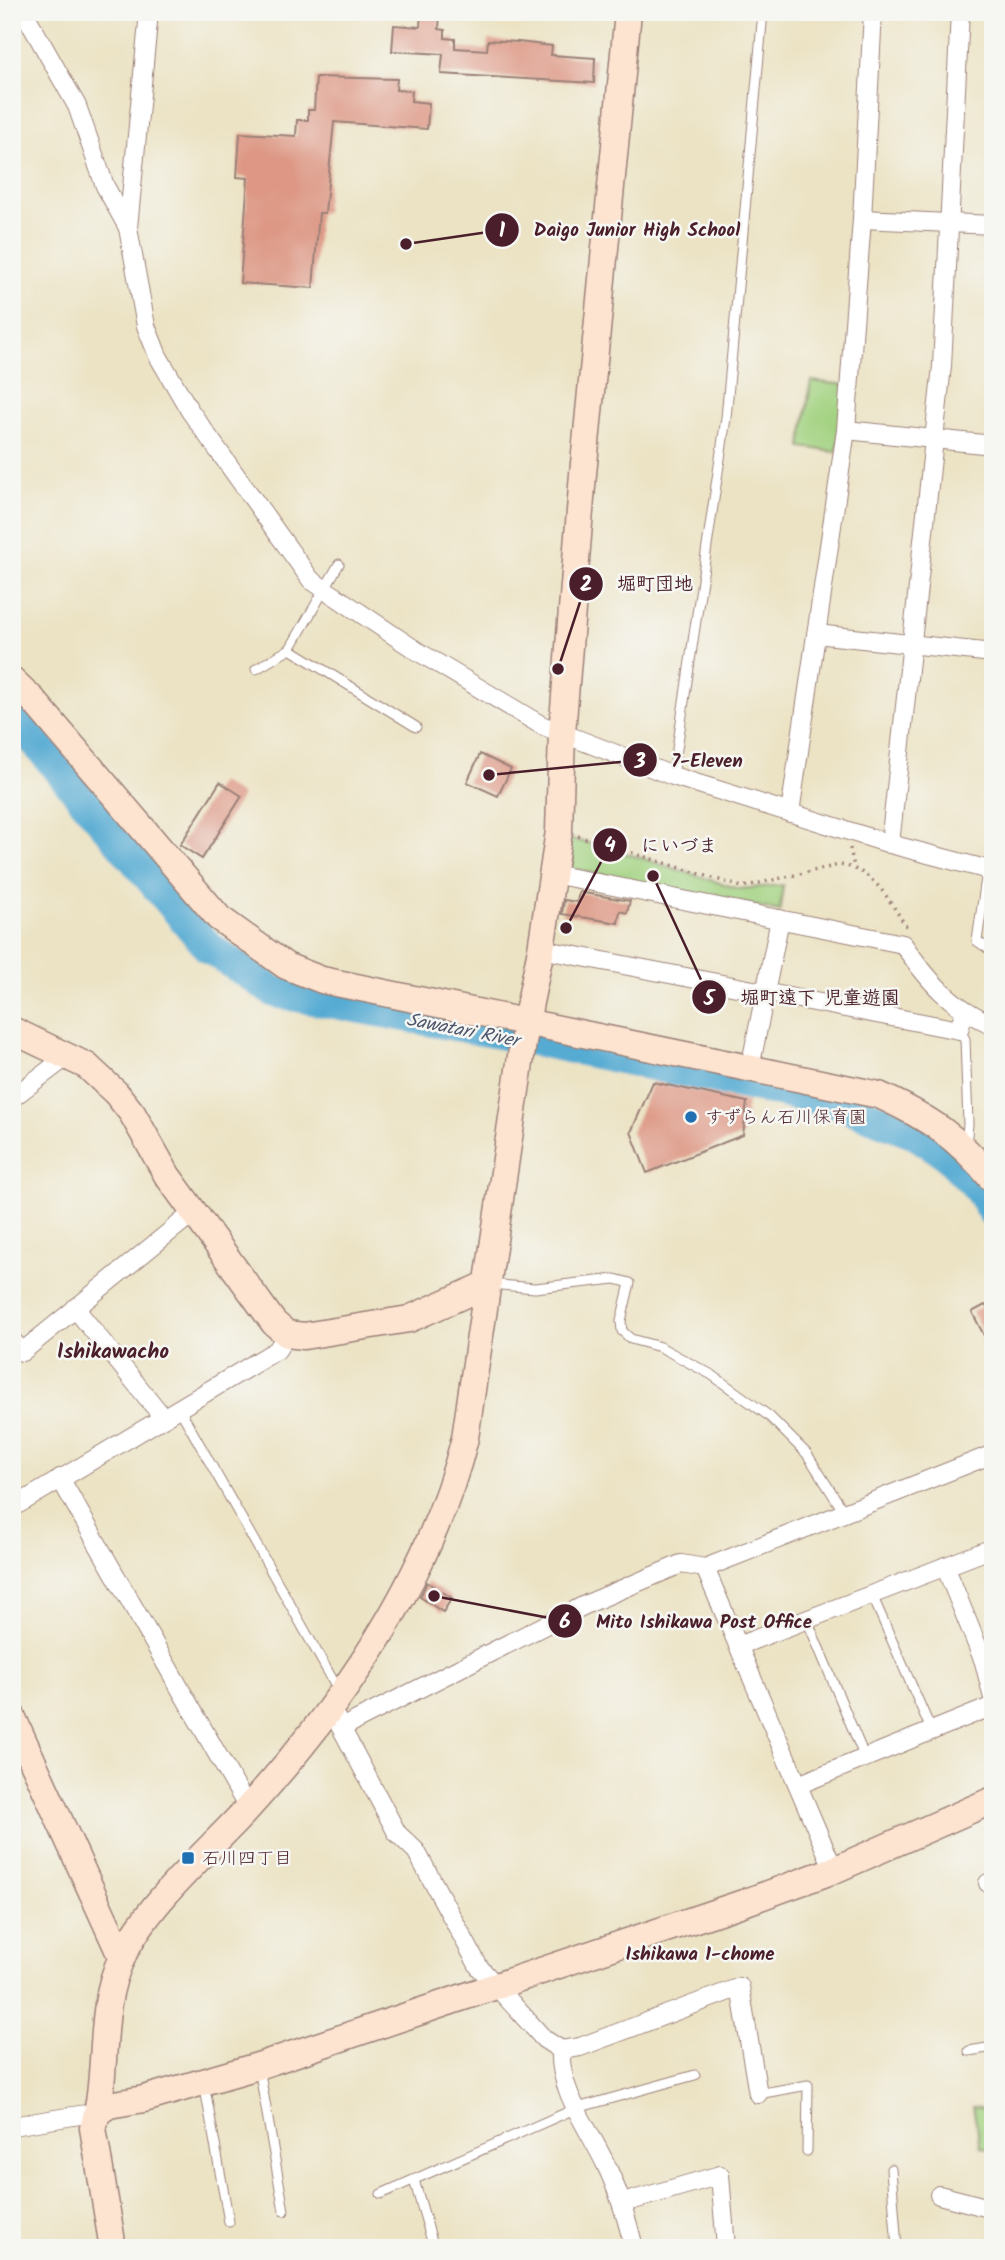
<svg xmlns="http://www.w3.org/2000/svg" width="1005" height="2260" viewBox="0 0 1005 2260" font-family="Kalam,'Klee One',sans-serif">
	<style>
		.green { fill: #a1d17f; stroke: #767855; stroke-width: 2 }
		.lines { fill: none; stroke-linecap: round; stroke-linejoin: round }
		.river { stroke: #57abd3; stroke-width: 32 }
		.building { fill: #dd9784 }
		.lane-casing { stroke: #9b8178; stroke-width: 11 }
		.street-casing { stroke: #9b8178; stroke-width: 20 }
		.secondary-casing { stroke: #9b8178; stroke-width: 29 }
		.path { stroke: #9b8178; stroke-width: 3.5; stroke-dasharray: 2 5; stroke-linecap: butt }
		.lane { stroke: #fff; stroke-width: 9 }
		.street { stroke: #fff; stroke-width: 18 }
		.secondary { stroke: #fde4d1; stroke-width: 26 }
		.poi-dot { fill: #1f6fb2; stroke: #f6f6f2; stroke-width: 2.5 }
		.labels { text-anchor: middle; stroke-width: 5; stroke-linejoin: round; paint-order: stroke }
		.poi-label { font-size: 18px; fill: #4a1f2b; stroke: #f6f6f2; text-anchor: start }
		.water-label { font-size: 19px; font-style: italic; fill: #4f576e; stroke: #f6f6f2 }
		.neighbourhood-label { font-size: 19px; font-weight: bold; fill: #4a1f2b; stroke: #f6f6f2 }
		.quarter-label { font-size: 21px; font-weight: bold; fill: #4a1f2b; stroke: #f6f6f2 }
		.leader { fill: none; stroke: #4a1f2b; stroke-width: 2.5 }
		.callout-dot { fill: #4a1f2b; stroke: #f6f6f2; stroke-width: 2.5 }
		.mark-label { font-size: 21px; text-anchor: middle; font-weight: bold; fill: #fff }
		.callout-label { font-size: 19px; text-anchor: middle; font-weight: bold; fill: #4a1f2b; stroke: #f6f6f2; stroke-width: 5; stroke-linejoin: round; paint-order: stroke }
	</style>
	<rect width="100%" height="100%" fill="#f6f6f2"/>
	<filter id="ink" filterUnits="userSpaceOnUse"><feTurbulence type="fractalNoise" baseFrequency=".0143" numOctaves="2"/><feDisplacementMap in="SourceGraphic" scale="14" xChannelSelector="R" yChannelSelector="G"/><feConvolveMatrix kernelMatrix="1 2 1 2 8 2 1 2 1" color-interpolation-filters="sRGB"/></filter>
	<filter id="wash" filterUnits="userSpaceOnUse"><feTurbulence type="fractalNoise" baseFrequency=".00686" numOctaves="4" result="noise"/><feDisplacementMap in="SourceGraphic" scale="28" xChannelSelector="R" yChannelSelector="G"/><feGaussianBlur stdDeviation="1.57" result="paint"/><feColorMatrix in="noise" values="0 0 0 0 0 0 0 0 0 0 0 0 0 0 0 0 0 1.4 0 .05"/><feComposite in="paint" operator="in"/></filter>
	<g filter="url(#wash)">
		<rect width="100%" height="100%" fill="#ece3c4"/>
		<g class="green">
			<polygon points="811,381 845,385 837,452 801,447"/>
			<polygon points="568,839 603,846 739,889 783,885 780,911 563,867"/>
			<polygon points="973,2107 993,2110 993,2150 981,2147"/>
		</g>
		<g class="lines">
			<polyline class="river" points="12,714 208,947 275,992 520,1037 840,1104 913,1132 945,1153 976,1185 993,1212"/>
		</g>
		<g id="blocks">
			<g class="building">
				<polygon points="421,12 440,13 439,29 445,30 445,38 455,39 455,48 487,50 488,40 518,42 552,46 551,55 595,58 594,83 441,74 443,54 392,51 394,25 420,27"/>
				<polygon points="316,77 397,79 396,90 412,91 411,101 429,103 427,129 334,122 325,213 319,213 313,288 240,283 248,178 237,177 240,133 296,136 297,120 308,120 308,110 314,110"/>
				<polygon points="480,754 511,769 498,796 467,782"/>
				<polygon points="220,782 242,796 202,859 180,845"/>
				<polygon points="579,892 630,901 627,913 620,911 618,923 562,914 564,900 577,902"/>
				<polygon points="653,1082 747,1102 743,1135 647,1173 631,1132"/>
				<polygon points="985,1305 993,1315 993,1353 972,1312"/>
				<polygon points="427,1582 452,1598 443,1612 420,1597"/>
			</g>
		</g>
	</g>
	<g filter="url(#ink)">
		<use href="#blocks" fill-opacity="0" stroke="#9b8178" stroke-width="2"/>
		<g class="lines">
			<g class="lane-casing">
				<g id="lane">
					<polyline points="339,564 290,649 416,727"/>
					<polyline points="256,669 290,649"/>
					<polyline points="673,776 726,418 763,12"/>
					<polyline points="992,871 986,878 977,941 993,952"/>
					<polyline points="959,1030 965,1039 968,1124 966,1145"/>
					<polyline points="489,1284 535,1288 615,1279 630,1283 621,1321 622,1331 631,1339 660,1347 712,1375 769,1416 807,1454 844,1512"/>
					<polyline points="179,1408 339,1691"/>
					<polyline points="872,1595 929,1725"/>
					<polyline points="807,1620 865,1758"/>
					<polyline points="969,2051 993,2047"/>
					<polyline points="259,2068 284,2211"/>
					<polyline points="204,2083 229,2222"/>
					<polyline points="758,2094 808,2085 807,2151"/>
					<polyline points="891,2169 897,2248"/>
					<polyline points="414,2180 434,2248"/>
					<polyline points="381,2194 577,2108 695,2075"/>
				</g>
			</g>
			<g class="street-casing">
				<g id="street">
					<polyline points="24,12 77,106 105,186 128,228"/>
					<polyline points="149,12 128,228 146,326 158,356 190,411 311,580 417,651 541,725 673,776 890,844 993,871"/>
					<polyline points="862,219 993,225"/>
					<polyline points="846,430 993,445"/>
					<polyline points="816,634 993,653"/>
					<polyline points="790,813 846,430 862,219 873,12"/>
					<polyline points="890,844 942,366 960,12"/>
					<path d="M553 874 903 944C929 982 950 1006 993 1025"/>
					<polyline points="541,949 959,1030 964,1012"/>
					<polyline points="750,1068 780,919"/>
					<polyline points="12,1098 69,1055"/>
					<polyline points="75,1308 162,1416"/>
					<polyline points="12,1340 22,1352 194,1212"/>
					<polyline points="60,1478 248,1808"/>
					<polyline points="12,1508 277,1350 287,1334"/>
					<polyline points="945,1566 984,1662 993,1698"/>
					<polyline points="705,1568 834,1870"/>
					<polyline points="738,1646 993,1548"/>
					<path d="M336 1718 397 1833 416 1851 479 1967 544 2039 561 2050C558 2090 590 2130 606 2165 619 2192 627 2219 634 2248"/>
					<polyline points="341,1728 587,1604 681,1564 705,1568 993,1454"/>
					<polyline points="798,1785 993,1706"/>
					<polyline points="988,1883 993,1882"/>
					<polyline points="561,2050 580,2047 740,1987 758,2094"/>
					<polyline points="12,2126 98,2112"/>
					<polyline points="939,2195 993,2209"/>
					<polyline points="623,2203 720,2175 726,2248"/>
				</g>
			</g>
			<g class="secondary-casing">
				<g id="secondary">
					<path d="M12 680 33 700 219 918 286 966 322 980 879 1095C929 1118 958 1137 993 1180"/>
					<polyline points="12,1030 87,1066 116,1093 132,1113 167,1175 274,1323 287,1334 304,1336 409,1319 488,1284"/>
					<polyline points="12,1716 122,1958"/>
					<polyline points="98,2112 109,2105 144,2099 258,2066 746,1902 834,1870 993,1800"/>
					<path d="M113 2248 93 2128C110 2073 96 2011 122 1957 148 1902 207 1853 248 1808 344 1703 430 1577 465 1438L526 1022 541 949 559 831 562 733 583 474 628 12"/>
				</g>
			</g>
			<g class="path">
				<path d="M578 836 742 887 839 865C875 869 889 901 908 929"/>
				<polyline points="850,848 854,867"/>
			</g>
			<use href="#lane" class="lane"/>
			<use href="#street" class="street"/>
			<use href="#secondary" class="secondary"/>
		</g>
	</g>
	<g class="poi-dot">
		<circle cx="691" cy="1117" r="7"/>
		<rect x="181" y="1851" width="14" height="14" rx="3.5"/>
	</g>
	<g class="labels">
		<g class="poi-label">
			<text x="705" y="1123">すずらん石川保育園</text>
			<text x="202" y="1864">石川四丁目</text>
		</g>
		<g class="water-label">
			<text transform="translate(463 1029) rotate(11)" y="7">Sawatari River</text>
		</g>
		<g class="neighbourhood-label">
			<text x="700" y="1960">Ishikawa 1-chome</text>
		</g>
		<g class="quarter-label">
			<text x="113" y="1358">Ishikawacho</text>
		</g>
	</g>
	<path class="leader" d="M406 244L502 230M558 669L586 584M489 775L640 760M566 928L610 845M653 876L709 997M434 1596L565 1621"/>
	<g class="callout-dot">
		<circle cx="406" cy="244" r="7"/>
		<circle cx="558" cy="669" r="7"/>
		<circle cx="489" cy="775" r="7"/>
		<circle cx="566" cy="928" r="7"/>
		<circle cx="653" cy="876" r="7"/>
		<circle cx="434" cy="1596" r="7"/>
		<circle cx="502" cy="230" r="18"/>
		<circle cx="586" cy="584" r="18"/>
		<circle cx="640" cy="760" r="18"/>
		<circle cx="610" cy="845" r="18"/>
		<circle cx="709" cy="997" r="18"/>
		<circle cx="565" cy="1621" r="18"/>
	</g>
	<g class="mark-label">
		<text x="502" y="237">1</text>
		<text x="586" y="591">2</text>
		<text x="640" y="768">3</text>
		<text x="610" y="852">4</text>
		<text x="709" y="1005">5</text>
		<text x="565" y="1628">6</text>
	</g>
	<g class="callout-label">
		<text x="637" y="236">Daigo Junior High School</text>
		<text x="655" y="590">堀町団地</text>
		<text x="707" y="767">7-Eleven</text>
		<text x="679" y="852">にいづま</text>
		<text x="820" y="1004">堀町遠下 児童遊園</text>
		<text x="704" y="1628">Mito Ishikawa Post Office</text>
	</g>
	<rect width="1005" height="2260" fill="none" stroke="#f6f6f2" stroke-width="42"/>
</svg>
